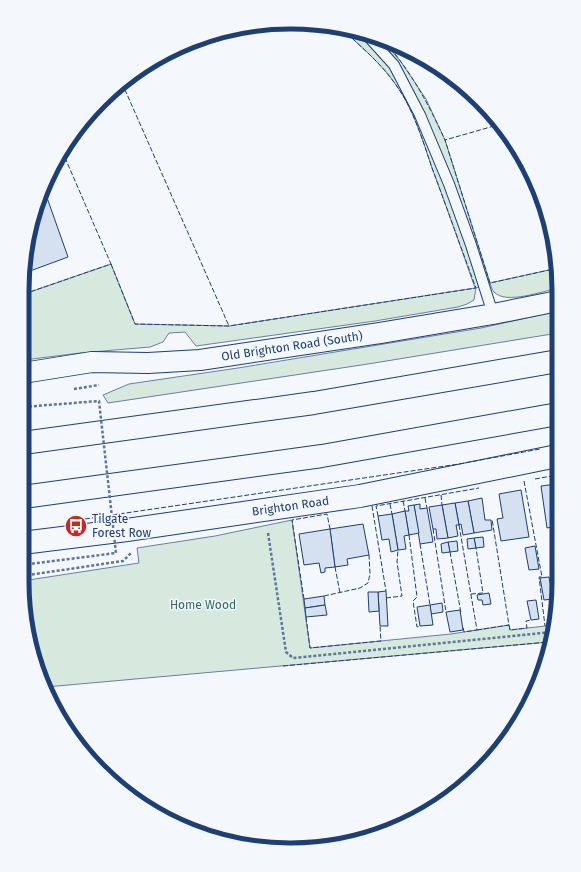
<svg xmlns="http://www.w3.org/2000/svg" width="581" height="872" viewBox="0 0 581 872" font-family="'Fira Sans',sans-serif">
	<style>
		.green { fill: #d7e8df; stroke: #687fa3 }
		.building { fill: #d5e0f0; stroke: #1d3f73 }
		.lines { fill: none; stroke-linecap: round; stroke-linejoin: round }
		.service-casing { stroke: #1d3f73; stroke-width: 12 }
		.minor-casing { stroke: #1d3f73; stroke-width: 22 }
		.tertiary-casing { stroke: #1d3f73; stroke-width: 24 }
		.trunk-casing { stroke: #1d3f73; stroke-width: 24 }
		.path { stroke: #5e769c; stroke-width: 2.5; stroke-dasharray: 3 2; stroke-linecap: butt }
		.service { stroke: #f4f7fb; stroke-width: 10 }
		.minor { stroke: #f4f7fb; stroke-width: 20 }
		.tertiary { stroke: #f4f7fb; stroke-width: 22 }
		.trunk { stroke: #f4f7fb; stroke-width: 22 }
		.path-bridge { stroke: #5e769c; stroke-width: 2.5; stroke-dasharray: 3 2; stroke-linecap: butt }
		.fence { stroke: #1d3f73; stroke-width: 1; stroke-dasharray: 5 2; stroke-linecap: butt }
		.labels { text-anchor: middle; stroke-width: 3; stroke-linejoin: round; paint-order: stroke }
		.street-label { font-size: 12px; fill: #1d3f73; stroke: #f4f7fb }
		.poi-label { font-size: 12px; fill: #1d3f73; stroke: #f4f7fb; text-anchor: start }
		.park-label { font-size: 12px; fill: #2c6c60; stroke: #f4f7fb }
		.rim { fill: none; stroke: #1d3f73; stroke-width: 5 }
	</style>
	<rect width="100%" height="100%" fill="#f4f7fb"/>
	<g class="green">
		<path d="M341 28 381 38 401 62 426 99 445 140 490 283 558 268V288C543 291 506 305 494 292 492 290 491 286 490 283L476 288 474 300 467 304 458 307 375 321 196 346 185 332 169 333 163 342 150 347 80 353 24 360V294L111 264 135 324 229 326 475 288C461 248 447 208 432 168 423 141 413 108 396 85 381 63 360 46 341 28Z"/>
		<polygon points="558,311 558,333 368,364 108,403 103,395 129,384 238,368 481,328"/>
		<polygon points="292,520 310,648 451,634 509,625 510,630 554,625 549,642 46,687 36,668 22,581 139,563 137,548 215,536"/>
	</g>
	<g class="building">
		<polygon points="45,192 68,257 30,271 24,255 43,193"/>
		<polygon points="557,484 557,526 547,528 541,486"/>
		<polygon points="521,490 529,537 501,541 497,519 503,518 499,494"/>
		<polygon points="482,498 485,520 491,520 492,530 474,533 468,501"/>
		<polygon points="468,501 474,533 463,535 461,524 459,525 455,503"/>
		<polygon points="455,503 459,525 456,525 458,536 448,538 442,505"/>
		<polygon points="420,504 420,509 427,508 433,542 420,544 414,505"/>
		<polygon points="414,505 419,533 409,535 405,511 409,511 408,506"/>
		<polygon points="442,505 448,538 437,539 436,529 433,529 429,507"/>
		<polygon points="405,511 409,535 404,536 406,549 398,550 392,514"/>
		<polygon points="392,514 398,550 391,552 389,539 382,540 378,516"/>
		<polygon points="363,524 369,555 347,559 348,565 335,567 330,529"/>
		<polygon points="330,529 335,567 325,568 325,572 321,573 319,563 304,565 299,534"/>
		<polygon points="483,537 484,547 476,548 474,538"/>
		<polygon points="474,538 476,548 468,549 467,539"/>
		<polygon points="457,541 458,551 450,552 448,542"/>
		<polygon points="448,542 450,552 442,553 441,544"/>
		<polygon points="535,546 539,569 529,570 525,548"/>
		<polygon points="549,577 553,599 544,600 540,578"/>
		<polygon points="557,589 557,613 554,590"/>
		<polygon points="386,591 388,626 380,626 378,592"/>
		<polygon points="368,592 378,592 379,611 369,612"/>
		<polygon points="489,593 491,604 483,605 482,600 478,600 477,595"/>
		<polygon points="324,596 325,605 305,608 304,599"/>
		<polygon points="536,600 539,619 531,620 527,601"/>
		<polygon points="442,603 443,612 431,614 430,605"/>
		<polygon points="325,605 327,615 306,617 305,608"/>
		<polygon points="430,605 433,625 420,626 417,607"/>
		<polygon points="460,610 463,630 450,632 446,612"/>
	</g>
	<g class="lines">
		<g class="service-casing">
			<polyline id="service" points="366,34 394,65 420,115 449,184 471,245 493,314"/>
		</g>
		<g class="minor-casing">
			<g id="minor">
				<path id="s1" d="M23 373 92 362 148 363 200 360 380 333 493 314 558 301"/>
			</g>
		</g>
		<g class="tertiary-casing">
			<g id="tertiary">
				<path id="s2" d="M22 543 127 530 360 496 557 456"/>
			</g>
		</g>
		<g class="trunk-casing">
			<g id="trunk">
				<polyline points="23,443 314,403 558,361"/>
				<polyline points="23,497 322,456 558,414"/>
			</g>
		</g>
		<g class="path">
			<polyline points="74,389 99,385"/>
			<polyline points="268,533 286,652 293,658 552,632"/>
			<polyline points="22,576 123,561 131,553"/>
		</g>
		<use href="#service" class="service"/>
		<use href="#minor" class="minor"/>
		<use href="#tertiary" class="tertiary"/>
		<use href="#trunk" class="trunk"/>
		<polyline class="path-bridge" points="22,565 116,553 99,401 23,407"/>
		<g class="fence">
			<path d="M381 38C409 67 428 103 445 140"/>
			<polyline points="122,83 229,326"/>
			<polyline points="501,124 445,140 490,283 558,268"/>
			<path d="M111 264 135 324 229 326 476 288C461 248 447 208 432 168 423 141 413 108 396 85 381 63 360 46 341 28"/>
			<polyline points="24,294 111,264 63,153"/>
			<polyline points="535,479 557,475"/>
			<polyline points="524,481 542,577 539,577 545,626"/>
			<polyline points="441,495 442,505"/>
			<polyline points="425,498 427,508"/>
			<polyline points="403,501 405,511"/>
			<polyline points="390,504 392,514"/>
			<polyline points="372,506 386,591"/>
			<polyline points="378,516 376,506 479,488"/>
			<polyline points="85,519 459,464 540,449"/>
			<polyline points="459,525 477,630 464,632 463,627"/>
			<polyline points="433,529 446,612"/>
			<polyline points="409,535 417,597 413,601 417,627 420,626"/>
			<polyline points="420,544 430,605"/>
			<polyline points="450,552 461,613"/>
			<polyline points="335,567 340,593"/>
			<polyline points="471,594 483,593 476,548"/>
			<polyline points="324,596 360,588 368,583 370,574 369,555"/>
			<polyline points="386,598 402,596 397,562 398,550"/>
			<polyline points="304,599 292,520 327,514 330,529"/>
			<polyline points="306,617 310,648 381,641 380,626"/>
			<polyline points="509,625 510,630 527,628 526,621 531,620"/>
			<polyline points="477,630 509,625 492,519"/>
			<polyline points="283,666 549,642"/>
		</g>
	</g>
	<defs>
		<g id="bus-disc" transform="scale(1.15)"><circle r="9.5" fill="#c62828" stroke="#f4f7fb"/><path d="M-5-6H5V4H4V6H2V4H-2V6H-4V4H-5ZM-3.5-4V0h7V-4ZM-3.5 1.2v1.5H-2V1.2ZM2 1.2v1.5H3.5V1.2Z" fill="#fff"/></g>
	</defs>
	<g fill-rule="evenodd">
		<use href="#bus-disc" x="76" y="526"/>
	</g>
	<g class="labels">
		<g class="street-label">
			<text dy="4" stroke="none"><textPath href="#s1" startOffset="271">Old Brighton Road (South)</textPath></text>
			<text dy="4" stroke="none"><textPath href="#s2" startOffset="271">Brighton Road</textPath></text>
		</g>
		<g class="poi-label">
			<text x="92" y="523">Tilgate<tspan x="92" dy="14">Forest Row</tspan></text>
		</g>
		<g class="park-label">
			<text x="203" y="609">Home Wood</text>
		</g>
	</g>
	<path d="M0 0H581V872H0ZM290 29H291A261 261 0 0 1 552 290V582A261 261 0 0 1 291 843H290A261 261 0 0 1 29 582V290A261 261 0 0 1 290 29Z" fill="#f4f7fb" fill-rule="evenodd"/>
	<path class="rim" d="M290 29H291A261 261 0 0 1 552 290V582A261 261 0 0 1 291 843H290A261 261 0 0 1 29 582V290A261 261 0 0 1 290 29Z"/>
</svg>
